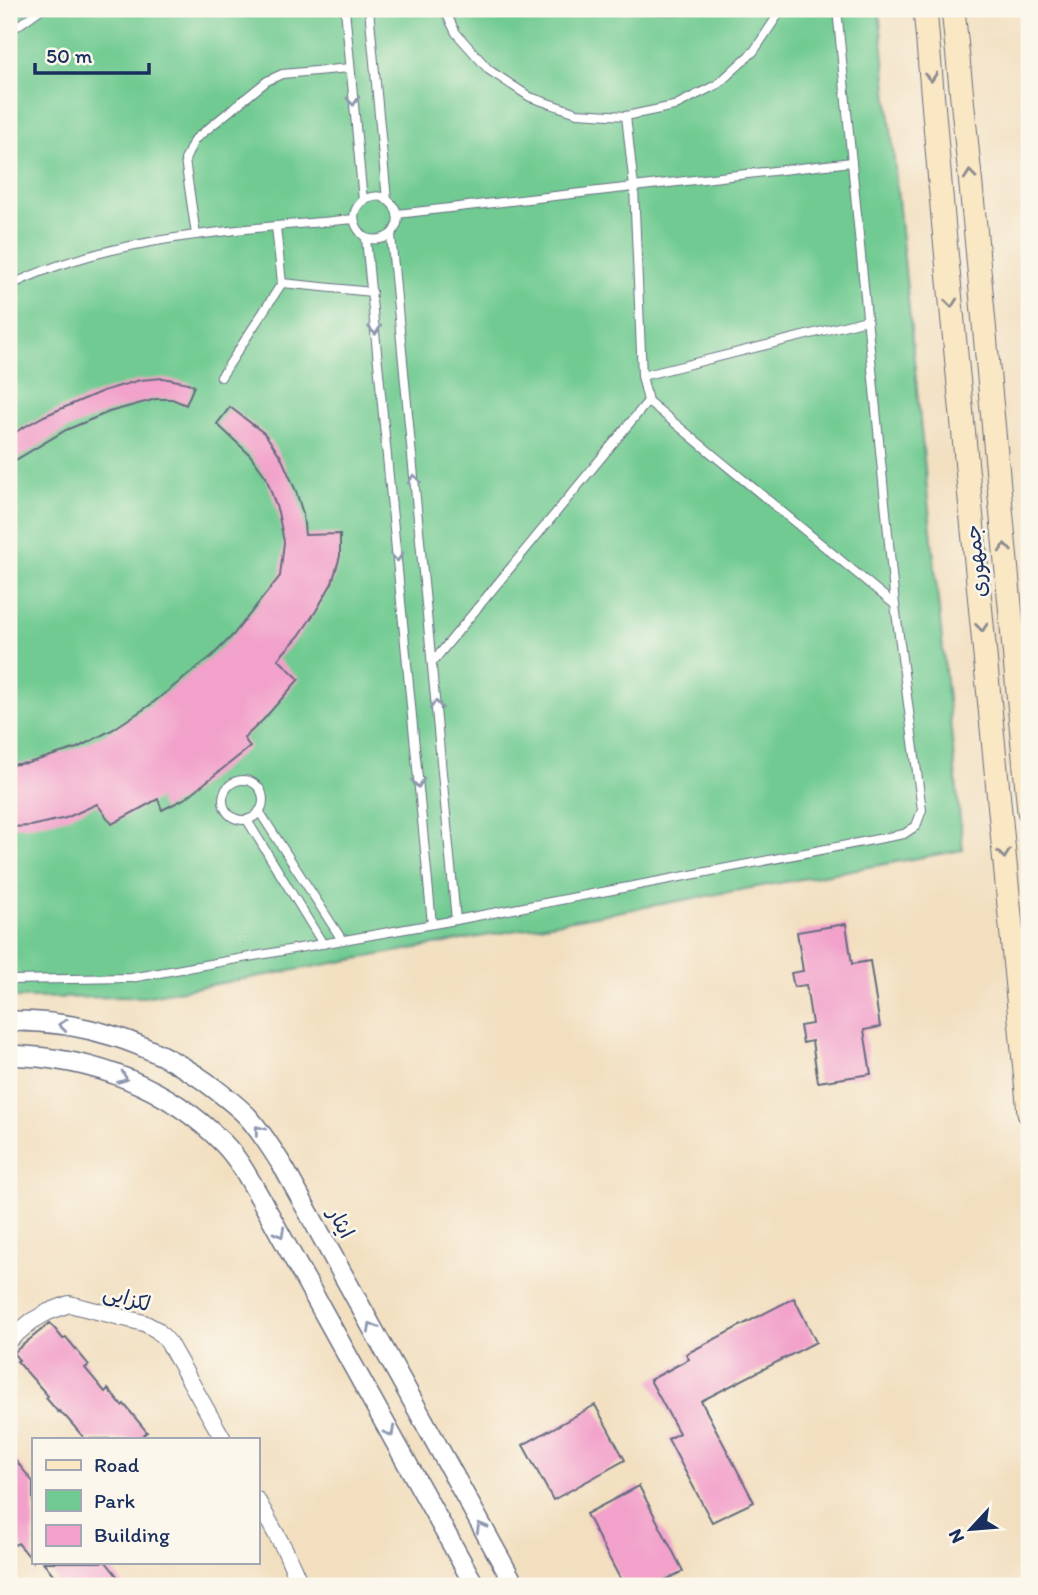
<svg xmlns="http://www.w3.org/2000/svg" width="1038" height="1595" viewBox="0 0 1038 1595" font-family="Itim,'Playpen Sans Arabic',sans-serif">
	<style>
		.green { fill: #70ca91; stroke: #467c78; stroke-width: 2 }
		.building { fill: #f2a1ca }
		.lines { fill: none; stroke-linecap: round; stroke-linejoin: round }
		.service-casing { stroke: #666d80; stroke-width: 10 }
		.minor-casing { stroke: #666d80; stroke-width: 18 }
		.tertiary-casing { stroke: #666d80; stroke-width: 22 }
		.secondary-casing { stroke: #666d80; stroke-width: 25 }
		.service { stroke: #fff; stroke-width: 8 }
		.minor { stroke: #fff; stroke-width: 16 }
		.tertiary { stroke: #fff; stroke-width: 19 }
		.secondary { stroke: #fae7c3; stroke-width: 23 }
		.oneway { stroke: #8a8b90 }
		.oneway2 { stroke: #8d97ae }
		.labels { text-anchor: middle; stroke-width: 5; stroke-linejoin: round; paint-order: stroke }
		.street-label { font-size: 21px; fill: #1b2f5e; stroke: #fbf7ec }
	</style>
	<rect width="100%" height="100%" fill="#fbf7ec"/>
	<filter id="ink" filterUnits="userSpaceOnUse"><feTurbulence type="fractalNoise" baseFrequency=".0143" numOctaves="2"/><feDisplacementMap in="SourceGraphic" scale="14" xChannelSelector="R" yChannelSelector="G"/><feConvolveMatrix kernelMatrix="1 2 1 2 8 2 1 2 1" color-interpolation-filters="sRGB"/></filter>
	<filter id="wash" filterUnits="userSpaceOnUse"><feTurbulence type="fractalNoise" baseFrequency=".00686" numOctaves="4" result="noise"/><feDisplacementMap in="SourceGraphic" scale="28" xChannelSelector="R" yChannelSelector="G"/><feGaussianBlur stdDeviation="1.57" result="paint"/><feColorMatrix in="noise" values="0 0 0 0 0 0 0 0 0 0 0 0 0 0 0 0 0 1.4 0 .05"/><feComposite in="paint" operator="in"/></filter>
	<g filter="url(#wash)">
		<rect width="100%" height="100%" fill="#f2dfc0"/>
		<polygon class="green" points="9,9 879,9 963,850 144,997 9,998"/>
		<g id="blocks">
			<g class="building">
				<polygon points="163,378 188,383 194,386 186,405 172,399 156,399 109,412 66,430 9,464 9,437 19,430 44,416 103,391 140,380"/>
				<polygon points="230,407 265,434 281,457 296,491 303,514 305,535 340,534 340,556 332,583 316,611 299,636 278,659 299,679 263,720 244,738 250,747 186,798 162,810 158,799 112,824 97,804 66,818 31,826 9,827 9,765 28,763 77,748 112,730 150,705 212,656 233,635 280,576 284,542 278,512 266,477 250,455 217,424"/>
				<polygon points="846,924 852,964 870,961 880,1027 864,1030 871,1074 818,1082 812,1041 803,1043 800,1026 812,1024 806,985 794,987 791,973 803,971 797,932"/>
				<polygon points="794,1298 816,1342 701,1401 754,1502 712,1522 668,1439 679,1433 650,1380 689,1359 686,1354"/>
				<polygon points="50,1323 63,1339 66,1337 89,1365 85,1368 105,1392 108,1389 122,1406 124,1404 147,1432 138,1439 85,1439 66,1417 65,1417 59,1411 58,1412 46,1398 48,1396 17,1361 19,1360 13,1353"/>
				<polygon points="595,1405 625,1460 553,1500 523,1445"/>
				<polygon points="9,1452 33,1482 33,1561 18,1543 15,1545 9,1537"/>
				<polygon points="639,1486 683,1571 654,1586 624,1586 586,1514"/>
				<polygon points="43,1562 106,1562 125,1586 48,1586 57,1579"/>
			</g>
		</g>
	</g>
	<g filter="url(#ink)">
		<use href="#blocks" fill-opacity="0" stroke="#666d80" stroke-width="2"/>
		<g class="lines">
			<g class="service-casing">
				<g id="service">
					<polyline points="345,9 363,201"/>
					<polyline points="369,9 387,200"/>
					<polyline points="444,9 456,33 489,70 530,97 577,113 626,116 674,106 718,84 754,51 782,9"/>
					<polyline points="9,32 41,9"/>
					<polyline points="626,116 634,187 642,376 648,401 895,605"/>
					<polyline points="397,214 852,162"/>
					<polyline points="276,227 282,283 372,292"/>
					<polyline points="196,235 185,160 194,140 267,81 282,74 350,68"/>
					<polyline points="391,235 456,920"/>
					<path d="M366 238C379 242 393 238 397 224 399 216 397 210 392 204 373 182 335 212 366 238L432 924"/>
					<path d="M9 286C111 235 242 230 354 219"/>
					<polyline points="642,376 867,320"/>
					<polyline points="221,377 282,283"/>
					<polyline points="432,663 648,401"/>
					<circle cx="243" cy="800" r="20"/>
					<polyline points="259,811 342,940"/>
					<polyline points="247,820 323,944"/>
					<polyline points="9,980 131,978 456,920 904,834 916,826 922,810 895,605 837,9"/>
				</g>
			</g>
			<g class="minor-casing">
				<g id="minor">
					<polyline points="9,1340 32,1321 48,1312 69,1304 144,1323 157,1330 168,1342 223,1439"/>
					<polyline points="257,1500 285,1550 301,1586"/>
				</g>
			</g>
			<g class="tertiary-casing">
				<g id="tertiary">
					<path d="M9 1021C80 1020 148 1041 206 1082 220 1093 236 1104 248 1117 262 1133 274 1152 285 1170L515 1586"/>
					<path d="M9 1055C90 1058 165 1084 223 1143 238 1158 248 1177 259 1196L475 1586"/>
				</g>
			</g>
			<g class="secondary-casing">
				<g id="secondary">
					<polyline points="925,9 944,229 1029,1113"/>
					<polyline points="953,9 975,226 1029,811"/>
				</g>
			</g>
			<use href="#service" class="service"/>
			<use href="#minor" class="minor"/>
			<use href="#tertiary" class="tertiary"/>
			<use href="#secondary" class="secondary"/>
		</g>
		<defs><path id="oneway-chevron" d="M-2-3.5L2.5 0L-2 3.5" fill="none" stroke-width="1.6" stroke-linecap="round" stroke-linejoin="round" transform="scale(1.75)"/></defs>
		<g class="oneway">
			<use href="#oneway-chevron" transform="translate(931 77) rotate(85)"/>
			<use href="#oneway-chevron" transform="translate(970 175) rotate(-96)"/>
			<use href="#oneway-chevron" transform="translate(951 303) rotate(84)"/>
			<use href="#oneway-chevron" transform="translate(1005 548) rotate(-95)"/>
			<use href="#oneway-chevron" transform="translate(982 627) rotate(84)"/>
			<use href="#oneway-chevron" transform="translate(1004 854) rotate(84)"/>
		</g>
		<g class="oneway2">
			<use href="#oneway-chevron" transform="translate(353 101) rotate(85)"/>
			<use href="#oneway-chevron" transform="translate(375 330) rotate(85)"/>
			<use href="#oneway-chevron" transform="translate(414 479) rotate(-95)"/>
			<use href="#oneway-chevron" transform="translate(397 557) rotate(85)"/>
			<use href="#oneway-chevron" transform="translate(436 705) rotate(-95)"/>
			<use href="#oneway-chevron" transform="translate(418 783) rotate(85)"/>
			<use href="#oneway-chevron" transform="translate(63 1025) rotate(-173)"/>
			<use href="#oneway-chevron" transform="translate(123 1078) rotate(22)"/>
			<use href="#oneway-chevron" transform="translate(259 1130) rotate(-128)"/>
			<use href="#oneway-chevron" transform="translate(280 1233) rotate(61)"/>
			<use href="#oneway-chevron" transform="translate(372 1327) rotate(-119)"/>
			<use href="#oneway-chevron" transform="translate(390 1432) rotate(61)"/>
			<use href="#oneway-chevron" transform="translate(481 1527) rotate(-119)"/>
		</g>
	</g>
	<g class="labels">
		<g class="street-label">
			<text transform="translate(976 561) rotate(-96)" y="7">جمهوری</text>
			<text transform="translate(341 1223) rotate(62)" y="7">ایثار</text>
			<text transform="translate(127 1298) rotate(17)" y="7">لکزایی</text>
		</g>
	</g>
	<rect width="1038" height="1595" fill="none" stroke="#fbf7ec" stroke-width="35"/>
	<rect x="32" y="1438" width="228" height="126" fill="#fbf7ec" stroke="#a1a7b3" stroke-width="2"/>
	<rect x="46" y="1460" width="35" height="10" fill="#fae7c3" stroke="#a1a7b3" stroke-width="2"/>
	<text x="94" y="1472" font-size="21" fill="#1b2f5e">Road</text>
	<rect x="46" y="1490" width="35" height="21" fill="#70ca91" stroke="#a1a7b3" stroke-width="2"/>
	<text x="94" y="1508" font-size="21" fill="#1b2f5e">Park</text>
	<rect x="46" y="1525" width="35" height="21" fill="#f2a1ca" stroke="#a1a7b3" stroke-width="2"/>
	<text x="94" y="1542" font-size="21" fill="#1b2f5e">Building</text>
	<g transform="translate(971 1529) rotate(244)" stroke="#fbf7ec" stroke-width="5" paint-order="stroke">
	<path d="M0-5L12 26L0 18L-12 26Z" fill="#1b2f5e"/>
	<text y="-10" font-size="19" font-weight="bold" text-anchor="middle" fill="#1b2f5e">N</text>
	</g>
	<path d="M35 63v10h114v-10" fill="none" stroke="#1b2f5e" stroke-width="3.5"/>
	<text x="46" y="63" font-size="21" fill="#1b2f5e" stroke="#fbf7ec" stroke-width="5" paint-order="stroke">50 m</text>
</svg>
